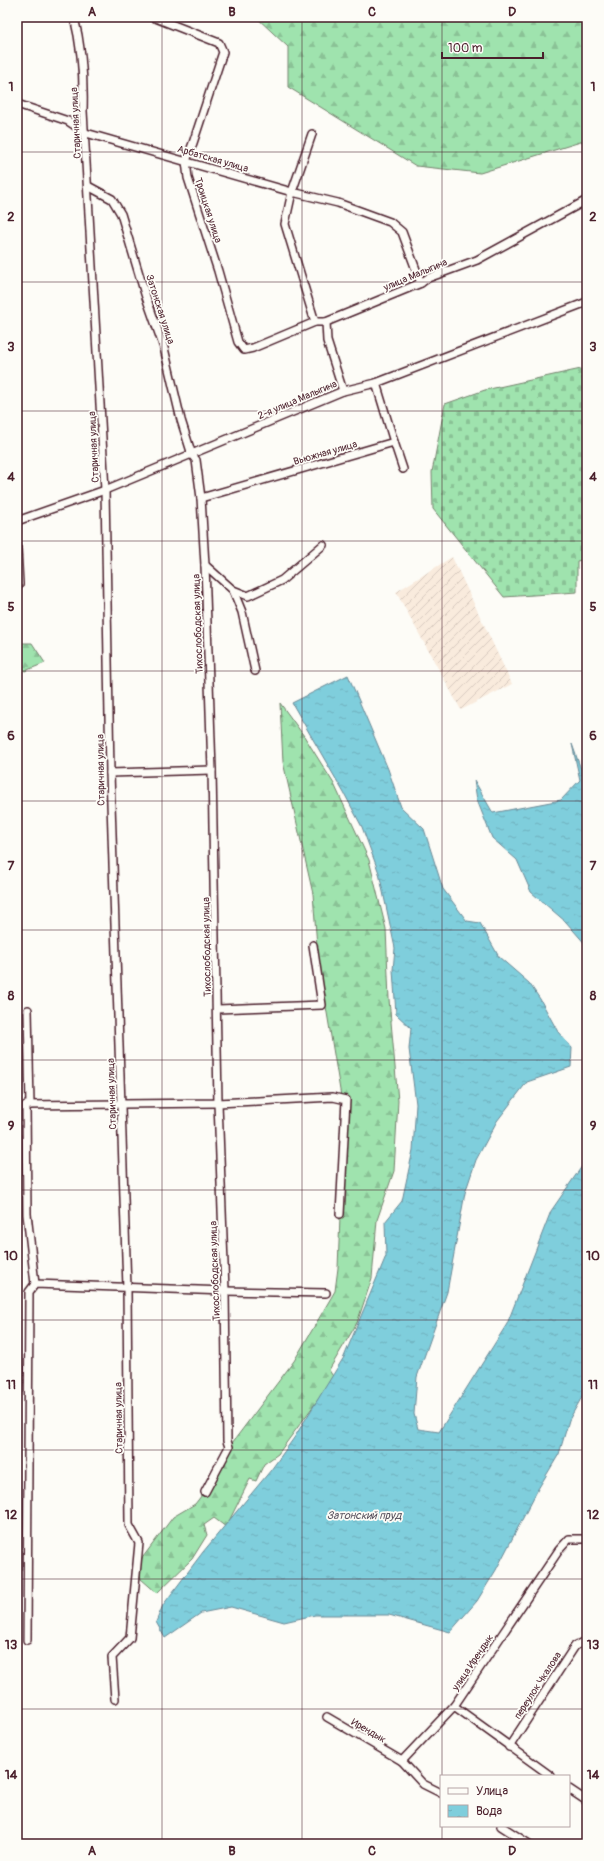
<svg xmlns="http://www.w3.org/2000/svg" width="604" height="1861" viewBox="0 0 604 1861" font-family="Pangolin,sans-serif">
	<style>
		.industrial { fill: url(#industrial-furrows) }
		.forest { fill: url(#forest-firs); stroke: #74816c }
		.cemetery { fill: url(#cemetery-stones); stroke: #74816c }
		.water { fill: url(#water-ripples); stroke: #6a8895 }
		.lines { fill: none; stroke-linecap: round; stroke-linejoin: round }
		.minor-casing { stroke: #4a1f2b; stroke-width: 10 }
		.minor { stroke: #fdfcf7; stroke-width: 7 }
		.grid { fill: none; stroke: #4a1f2b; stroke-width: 1; stroke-opacity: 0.55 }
		.labels { text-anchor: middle; stroke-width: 3.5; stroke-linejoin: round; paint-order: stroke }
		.street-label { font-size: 10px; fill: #4a1f2b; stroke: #fdfcf7 }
		.water-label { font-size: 11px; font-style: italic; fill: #5a5460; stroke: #fdfcf7 }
		.neatline { fill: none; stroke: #4a1f2b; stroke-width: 1.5 }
		.grid-label { font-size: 13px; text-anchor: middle; font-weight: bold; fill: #4a1f2b }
	</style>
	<defs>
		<pattern id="industrial-furrows" width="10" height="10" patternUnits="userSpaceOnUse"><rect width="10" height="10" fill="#f9ebdd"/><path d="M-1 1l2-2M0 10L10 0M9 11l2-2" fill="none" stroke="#d7c9be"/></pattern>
		<pattern id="forest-firs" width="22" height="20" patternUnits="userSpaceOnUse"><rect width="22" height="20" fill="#9fe3ae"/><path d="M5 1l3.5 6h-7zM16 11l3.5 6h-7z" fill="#8ac296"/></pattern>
		<pattern id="cemetery-stones" width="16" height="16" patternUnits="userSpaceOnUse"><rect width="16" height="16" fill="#9fe3ae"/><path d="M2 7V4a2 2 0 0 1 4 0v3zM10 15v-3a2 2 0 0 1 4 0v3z" fill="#8ac296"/></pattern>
		<pattern id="water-ripples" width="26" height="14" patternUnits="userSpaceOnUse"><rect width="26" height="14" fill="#7fcedc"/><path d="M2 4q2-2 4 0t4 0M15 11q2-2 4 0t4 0" fill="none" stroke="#6fb0bd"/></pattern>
	</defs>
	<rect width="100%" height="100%" fill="#fdfcf7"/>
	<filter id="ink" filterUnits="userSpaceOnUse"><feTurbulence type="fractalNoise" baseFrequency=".025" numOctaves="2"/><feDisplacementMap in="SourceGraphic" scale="8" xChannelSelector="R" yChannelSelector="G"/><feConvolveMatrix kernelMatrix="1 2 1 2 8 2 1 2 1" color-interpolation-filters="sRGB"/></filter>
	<g filter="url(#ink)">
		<polygon class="industrial" points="452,557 512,684 461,710 396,592"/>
		<g class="forest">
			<polygon points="256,17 587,17 587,140 480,173 416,166 288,87 288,47"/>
			<polygon points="17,636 21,643 32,643 45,663 25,671 17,667"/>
			<polygon points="280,703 304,736 334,784 369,860 386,929 389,999 398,1101 394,1171 377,1220 372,1278 357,1323 329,1370 334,1378 278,1454 264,1464 256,1481 250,1479 226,1527 214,1518 204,1525 207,1535 192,1559 157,1593 141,1579 137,1565 173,1517 195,1504 225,1465 226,1451 294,1361 335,1291 338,1268 344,1114 318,959 313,894 283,762"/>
		</g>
		<polygon class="cemetery" points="581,369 587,423 587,559 577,561 577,592 504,597 433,509 432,472 445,404 485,390"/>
		<g class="water">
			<polygon points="348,675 388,769 401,807 424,829 443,889 467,921 480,923 499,957 529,983 540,999 558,1032 572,1048 571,1067 527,1082 497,1121 476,1160 465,1193 447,1292 417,1377 414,1414 418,1429 439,1432 507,1324 551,1211 587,1159 587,1388 569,1420 559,1454 538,1489 496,1570 477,1601 450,1632 389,1615 315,1615 284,1622 231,1607 201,1613 165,1638 156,1622 163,1605 203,1552 271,1470 294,1438 344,1357 386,1256 385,1222 402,1201 413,1150 416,1104 409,1049 411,1028 396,1014 393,970 395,948 379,873 362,827 344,793 292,703"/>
			<polygon points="572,744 587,786 587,946 566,922 531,892 517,860 492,838 477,800 474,780 493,813 561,800 580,780"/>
		</g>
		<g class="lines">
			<g class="minor-casing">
				<g id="minor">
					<path d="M74 17C82 48 84 78 83 111L105 490 110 773 127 1288 129 1525 139 1543 130 1638 112 1657 115 1699"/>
					<polyline points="153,17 219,43 223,52 193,143 186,161 188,178 218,271 238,342 244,350 253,348 315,322 326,322 421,283 428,278 477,260 587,200"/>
					<polyline points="17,104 68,121 86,133 292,192 338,203 390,222 402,232 421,283"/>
					<polyline points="312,134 292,192 285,224 315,322"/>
					<polyline points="88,186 112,199 121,214 145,294 164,348 181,420 192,455 196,460 201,498 205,565 212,770 218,1103 225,1291 227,1441 229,1447 205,1492"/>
					<polyline points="326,322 327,341 343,391"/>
					<polyline points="394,442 403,469"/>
					<polyline points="201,498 394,442 376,383"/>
					<polyline points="17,521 105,490 343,391 376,383 587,302"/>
					<polyline points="17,547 19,585"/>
					<polyline points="205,565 233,590 242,612 255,671"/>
					<polyline points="233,590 248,596 282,580 323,545"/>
					<polyline points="110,773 212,770"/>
					<polyline points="218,1009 322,1005 313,945"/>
					<polyline points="28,1010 30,1105"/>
					<polyline points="35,1284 27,1214 26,1105 218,1103 333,1097 346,1100 340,1214"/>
					<polyline points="27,1640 29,1292 35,1284 225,1291 326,1293"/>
					<polyline points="454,1706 551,1776"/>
					<polyline points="327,1717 402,1761"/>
					<polyline points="509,1747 575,1646 587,1640"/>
					<polyline points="569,1789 587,1801"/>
					<polyline points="441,1793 423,1784 402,1761 454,1706 559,1550 569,1539 587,1539"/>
					<polyline points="501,1826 529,1844"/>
				</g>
			</g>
			<use href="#minor" class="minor"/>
		</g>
	</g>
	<path class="grid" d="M162 17V1844M302 17V1844M442 17V1776M17 152H587M17 282H587M17 411H587M17 541H587M17 671H587M17 801H587M17 930H587M17 1060H587M17 1190H587M17 1320H587M17 1450H587M17 1579H587M17 1709H587M442 1826V1844"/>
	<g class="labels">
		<g class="street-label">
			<text transform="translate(75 123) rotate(-93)" y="4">Старичная улица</text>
			<text transform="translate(213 158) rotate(16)" y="4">Арбатская улица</text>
			<text transform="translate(209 210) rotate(72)" y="4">Троицкая улица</text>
			<text transform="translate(415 274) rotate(-23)" y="4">улица Малыгина</text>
			<text transform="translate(161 309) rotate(72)" y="4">Затонская улица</text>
			<text transform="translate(297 399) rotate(-23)" y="4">2-я улица Малыгина</text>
			<text transform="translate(93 447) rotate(-93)" y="4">Старичная улица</text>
			<text transform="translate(325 452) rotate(-16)" y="4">Вьюжная улица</text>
			<text transform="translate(197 624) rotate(-92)" y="4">Тихослободская улица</text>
			<text transform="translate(100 770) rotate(-91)" y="4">Старичная улица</text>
			<text transform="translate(206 947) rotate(-91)" y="4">Тихослободская улица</text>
			<text transform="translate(111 1094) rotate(-92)" y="4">Старичная улица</text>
			<text transform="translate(214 1271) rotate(-92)" y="4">Тихослободская улица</text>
			<text transform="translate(118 1418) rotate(-91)" y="4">Старичная улица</text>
			<text transform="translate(472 1662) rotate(-56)" y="4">улица Ирендык</text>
			<text transform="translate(537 1685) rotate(-57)" y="4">переулок Чкалова</text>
			<text transform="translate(369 1730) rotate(30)" y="4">Ирендык</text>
		</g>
		<g class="water-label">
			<text x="364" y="1519">Затонский пруд</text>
		</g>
	</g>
	<rect width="604" height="1861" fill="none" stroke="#fdfcf7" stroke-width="44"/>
	<rect x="440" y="1775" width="130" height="52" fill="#fdfcf7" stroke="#b5a4a5"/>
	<rect x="448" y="1788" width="20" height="6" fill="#fdfcf7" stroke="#b5a4a5"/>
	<text x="476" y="1795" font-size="12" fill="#4a1f2b">Улица</text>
	<rect x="448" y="1805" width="20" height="12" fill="url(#water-ripples)" stroke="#b5a4a5"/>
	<text x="476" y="1815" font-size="12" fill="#4a1f2b">Вода</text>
	<path d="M442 52v6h101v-6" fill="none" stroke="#4a1f2b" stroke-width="2"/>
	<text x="448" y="52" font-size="12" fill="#4a1f2b" stroke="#fdfcf7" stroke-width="3" paint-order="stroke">100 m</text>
	<rect x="22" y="22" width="560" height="1817" class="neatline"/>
	<g class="grid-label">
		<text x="92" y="16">A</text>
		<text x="232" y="16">B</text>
		<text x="372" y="16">C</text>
		<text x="512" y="16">D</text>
		<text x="11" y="91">1</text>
		<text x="593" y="91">1</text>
		<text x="11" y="221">2</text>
		<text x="593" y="221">2</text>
		<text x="11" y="351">3</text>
		<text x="593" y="351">3</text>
		<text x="11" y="481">4</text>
		<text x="593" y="481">4</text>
		<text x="11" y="611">5</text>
		<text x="593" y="611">5</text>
		<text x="11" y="740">6</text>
		<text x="593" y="740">6</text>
		<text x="11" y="870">7</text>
		<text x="593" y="870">7</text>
		<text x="11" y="1000">8</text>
		<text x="593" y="1000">8</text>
		<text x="11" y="1130">9</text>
		<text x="593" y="1130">9</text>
		<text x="11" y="1260">10</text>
		<text x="593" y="1260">10</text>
		<text x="11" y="1389">11</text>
		<text x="593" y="1389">11</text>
		<text x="11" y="1519">12</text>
		<text x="593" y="1519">12</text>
		<text x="11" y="1649">13</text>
		<text x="593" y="1649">13</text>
		<text x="11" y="1779">14</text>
		<text x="593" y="1779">14</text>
		<text x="92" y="1855">A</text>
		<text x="232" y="1855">B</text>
		<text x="372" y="1855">C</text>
		<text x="512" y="1855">D</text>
	</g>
</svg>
